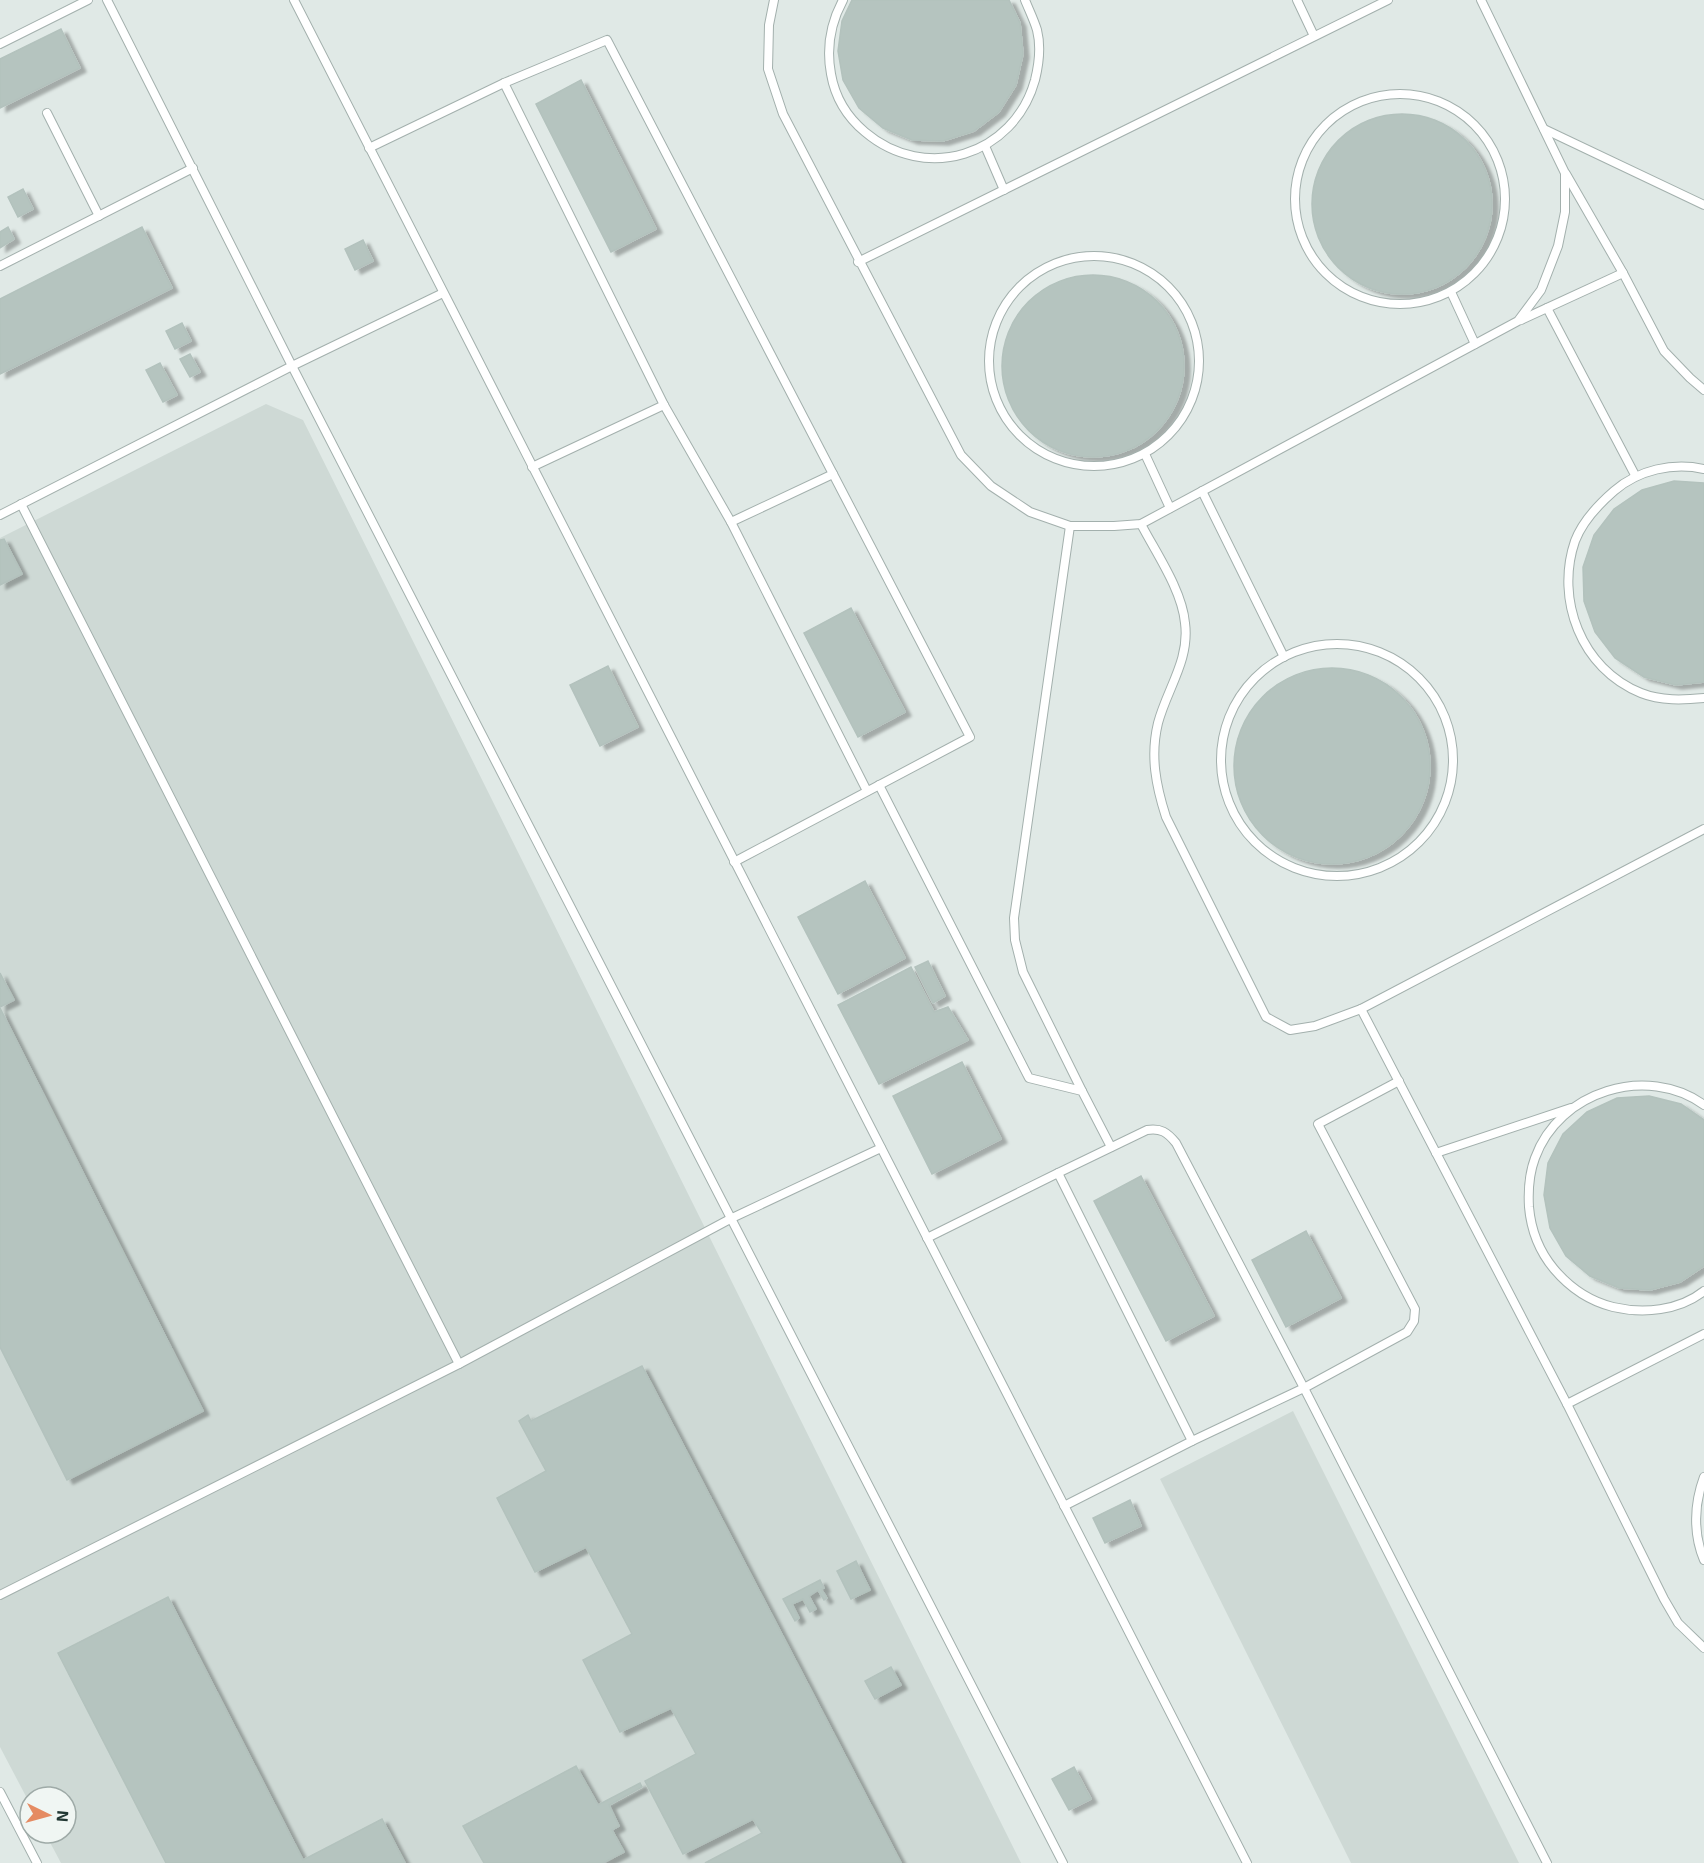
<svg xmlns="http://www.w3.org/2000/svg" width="1704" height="1863" viewBox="0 0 1704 1863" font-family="'Exo 2',sans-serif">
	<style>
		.built { fill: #ced9d5 }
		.building { fill: #b5c4bf; stroke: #b3c2bd; stroke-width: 1.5; filter: url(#shadow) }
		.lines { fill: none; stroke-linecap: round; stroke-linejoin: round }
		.service-casing { stroke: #a3b0ad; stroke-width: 10 }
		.service { stroke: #fff; stroke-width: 8 }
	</style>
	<defs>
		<filter id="shadow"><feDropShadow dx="6" dy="4" stdDeviation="1.5" flood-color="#0004"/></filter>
	</defs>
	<rect width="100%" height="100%" fill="#e0e9e6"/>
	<g class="built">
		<polygon points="266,404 303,420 1021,1863 61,1863 45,1833 66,1833 66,1797 30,1797 30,1804 0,1747 0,538"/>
		<polygon points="1293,1411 1519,1863 1351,1863 1160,1479"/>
	</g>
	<g class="building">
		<polygon points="852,0 1009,0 1020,23 1023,54 1016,85 999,112 974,131 943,141 912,140 883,128 859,108 843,80 838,51 842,21"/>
		<polygon points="61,29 80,68 0,108 0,59"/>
		<polygon points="581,80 656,229 611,252 536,104"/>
		<circle cx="1402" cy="204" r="90"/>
		<polygon points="23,189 33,209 18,217 8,197"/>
		<polygon points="8,227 14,239 0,248 0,232"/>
		<polygon points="142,227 172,288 0,374 0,299"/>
		<polygon points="363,240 373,261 355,270 345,249"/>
		<circle cx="1093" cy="366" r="91"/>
		<polygon points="182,323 191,341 175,349 166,331"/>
		<polygon points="190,354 200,372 190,377 180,359"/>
		<polygon points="160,363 177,395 163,402 146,370"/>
		<polygon points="1674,481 1704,483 1704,682 1676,685 1644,677 1615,658 1595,632 1584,601 1583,567 1594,535 1614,509 1642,490"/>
		<polygon points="4,539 22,574 0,585 0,540"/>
		<polygon points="851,608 905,712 858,737 804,633"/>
		<polygon points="608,666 638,727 600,746 570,685"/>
		<circle cx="1332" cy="766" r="98"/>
		<polygon points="865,881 905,958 838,994 798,917"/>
		<polygon points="928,961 945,996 933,1003 915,967"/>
		<polygon points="911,967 934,1012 948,1007 968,1040 879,1084 838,1005"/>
		<polygon points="0,973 14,1000 0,1007"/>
		<polygon points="0,1008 203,1411 67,1480 0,1347"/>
		<polygon points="962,1062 1001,1139 932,1174 893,1096"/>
		<polygon points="1649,1096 1681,1104 1704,1120 1704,1266 1680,1282 1650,1290 1619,1288 1590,1276 1566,1256 1550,1228 1544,1195 1548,1163 1563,1134 1587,1112 1617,1098"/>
		<polygon points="1141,1176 1214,1316 1166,1341 1094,1201"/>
		<polygon points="1306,1231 1341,1298 1286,1327 1252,1260"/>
		<polygon points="642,1366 901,1863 705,1863 762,1833 753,1819 683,1854 645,1781 696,1754 671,1708 620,1732 583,1660 632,1634 586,1547 535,1572 497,1498 546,1471 519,1421 528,1415 531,1421"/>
		<polygon points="1130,1500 1141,1526 1105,1543 1093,1518"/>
		<polygon points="856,1561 870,1590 851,1599 837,1571"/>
		<polygon points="820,1580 824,1588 821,1589 827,1598 824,1600 818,1590 809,1596 816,1609 810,1612 803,1599 792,1604 799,1618 795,1621 783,1599"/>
		<polygon points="168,1597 303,1860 382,1819 405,1863 166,1863 58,1653"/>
		<polygon points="891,1667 901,1685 875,1699 865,1681"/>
		<polygon points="576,1766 598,1805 640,1783 642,1787 609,1805 619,1826 612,1830 624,1852 603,1863 484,1863 463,1826"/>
		<polygon points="1074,1767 1091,1799 1069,1810 1052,1779"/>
	</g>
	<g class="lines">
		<g class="service-casing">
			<g id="service">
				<polyline points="107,0 292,366 1063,1863"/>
				<polyline points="294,0 1247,1863"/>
				<polyline points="774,0 769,25 768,69 783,114 961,455 991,486 1030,512 1070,526 1114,526 1141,524 1518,321 1541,290 1558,246 1565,212 1565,173 1481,0"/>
				<path d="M843 0C830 24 826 47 831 74 835 97 847 117 865 132 925 183 1014 156 1035 80 1039 64 1041 46 1037 30 1034 20 1029 10 1025 0"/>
				<polyline points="1297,0 1314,36"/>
				<polyline points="0,44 88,0"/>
				<polyline points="504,83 664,405 731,522 867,791"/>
				<circle cx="1400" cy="199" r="105"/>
				<polyline points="47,113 99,216"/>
				<polyline points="1544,129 1704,205"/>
				<polyline points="985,146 1004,190"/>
				<polyline points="369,148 504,83 607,40 970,737 734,862"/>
				<polyline points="1566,174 1623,273 1664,351 1690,378 1704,390"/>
				<circle cx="1094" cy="361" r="105"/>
				<polyline points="858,262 1388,0"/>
				<polyline points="0,266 193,168"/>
				<polyline points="1451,292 1475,344"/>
				<polyline points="1547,308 1635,475"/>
				<polyline points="1521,320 1623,273"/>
				<polyline points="1145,454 1170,508"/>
				<polyline points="532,467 664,405"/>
				<path d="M1704 469C1673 462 1638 470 1614 491 1599 504 1583 520 1575 541 1555 599 1581 669 1641 693 1661 701 1683 700 1704 698"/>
				<polyline points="1202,491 1284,657"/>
				<polyline points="21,504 459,1364"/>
				<polyline points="0,515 292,366 443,293"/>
				<polyline points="731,522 833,474"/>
				<path d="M1141 524C1156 553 1182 590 1185 623 1190 660 1167 689 1158 723 1150 756 1156 786 1166 817L1266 1017 1290 1030 1315 1026 1361 1009 1704 829"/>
				<polyline points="1070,526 1014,918 1015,940 1023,972 1082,1091"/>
				<circle cx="1337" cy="760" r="116"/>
				<polyline points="879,785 1029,1078 1082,1091 1111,1147"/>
				<polyline points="1361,1009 1567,1404 1664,1599 1678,1623 1704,1648"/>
				<path d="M1704 1105C1647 1064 1559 1091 1535 1158 1529 1174 1528 1190 1529 1207 1531 1230 1539 1251 1554 1269 1570 1288 1589 1301 1613 1307 1643 1314 1679 1311 1704 1291"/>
				<polyline points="1436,1153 1571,1108"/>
				<path d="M1058 1173 1147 1130C1161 1128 1167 1132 1176 1143L1304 1388 1407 1332 1414 1321 1415 1309 1318 1124 1399 1081"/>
				<polyline points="927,1238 1058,1173 1192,1441"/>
				<polyline points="1567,1404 1704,1334"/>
				<path d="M1704 1477C1694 1504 1693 1534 1704 1560"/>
				<polyline points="1064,1506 1192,1441 1304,1388 1547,1863"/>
				<polyline points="0,1595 459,1364 732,1218 881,1148"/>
				<polyline points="0,1792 37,1863"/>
			</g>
		</g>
		<use href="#service" class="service"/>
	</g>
	<g transform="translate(48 1815) rotate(95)"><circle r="28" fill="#f0f6f3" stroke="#9eaaa7" stroke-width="1.5"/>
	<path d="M0-4.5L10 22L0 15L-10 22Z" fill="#e58b62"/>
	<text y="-9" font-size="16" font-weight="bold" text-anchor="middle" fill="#223834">N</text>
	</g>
</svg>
